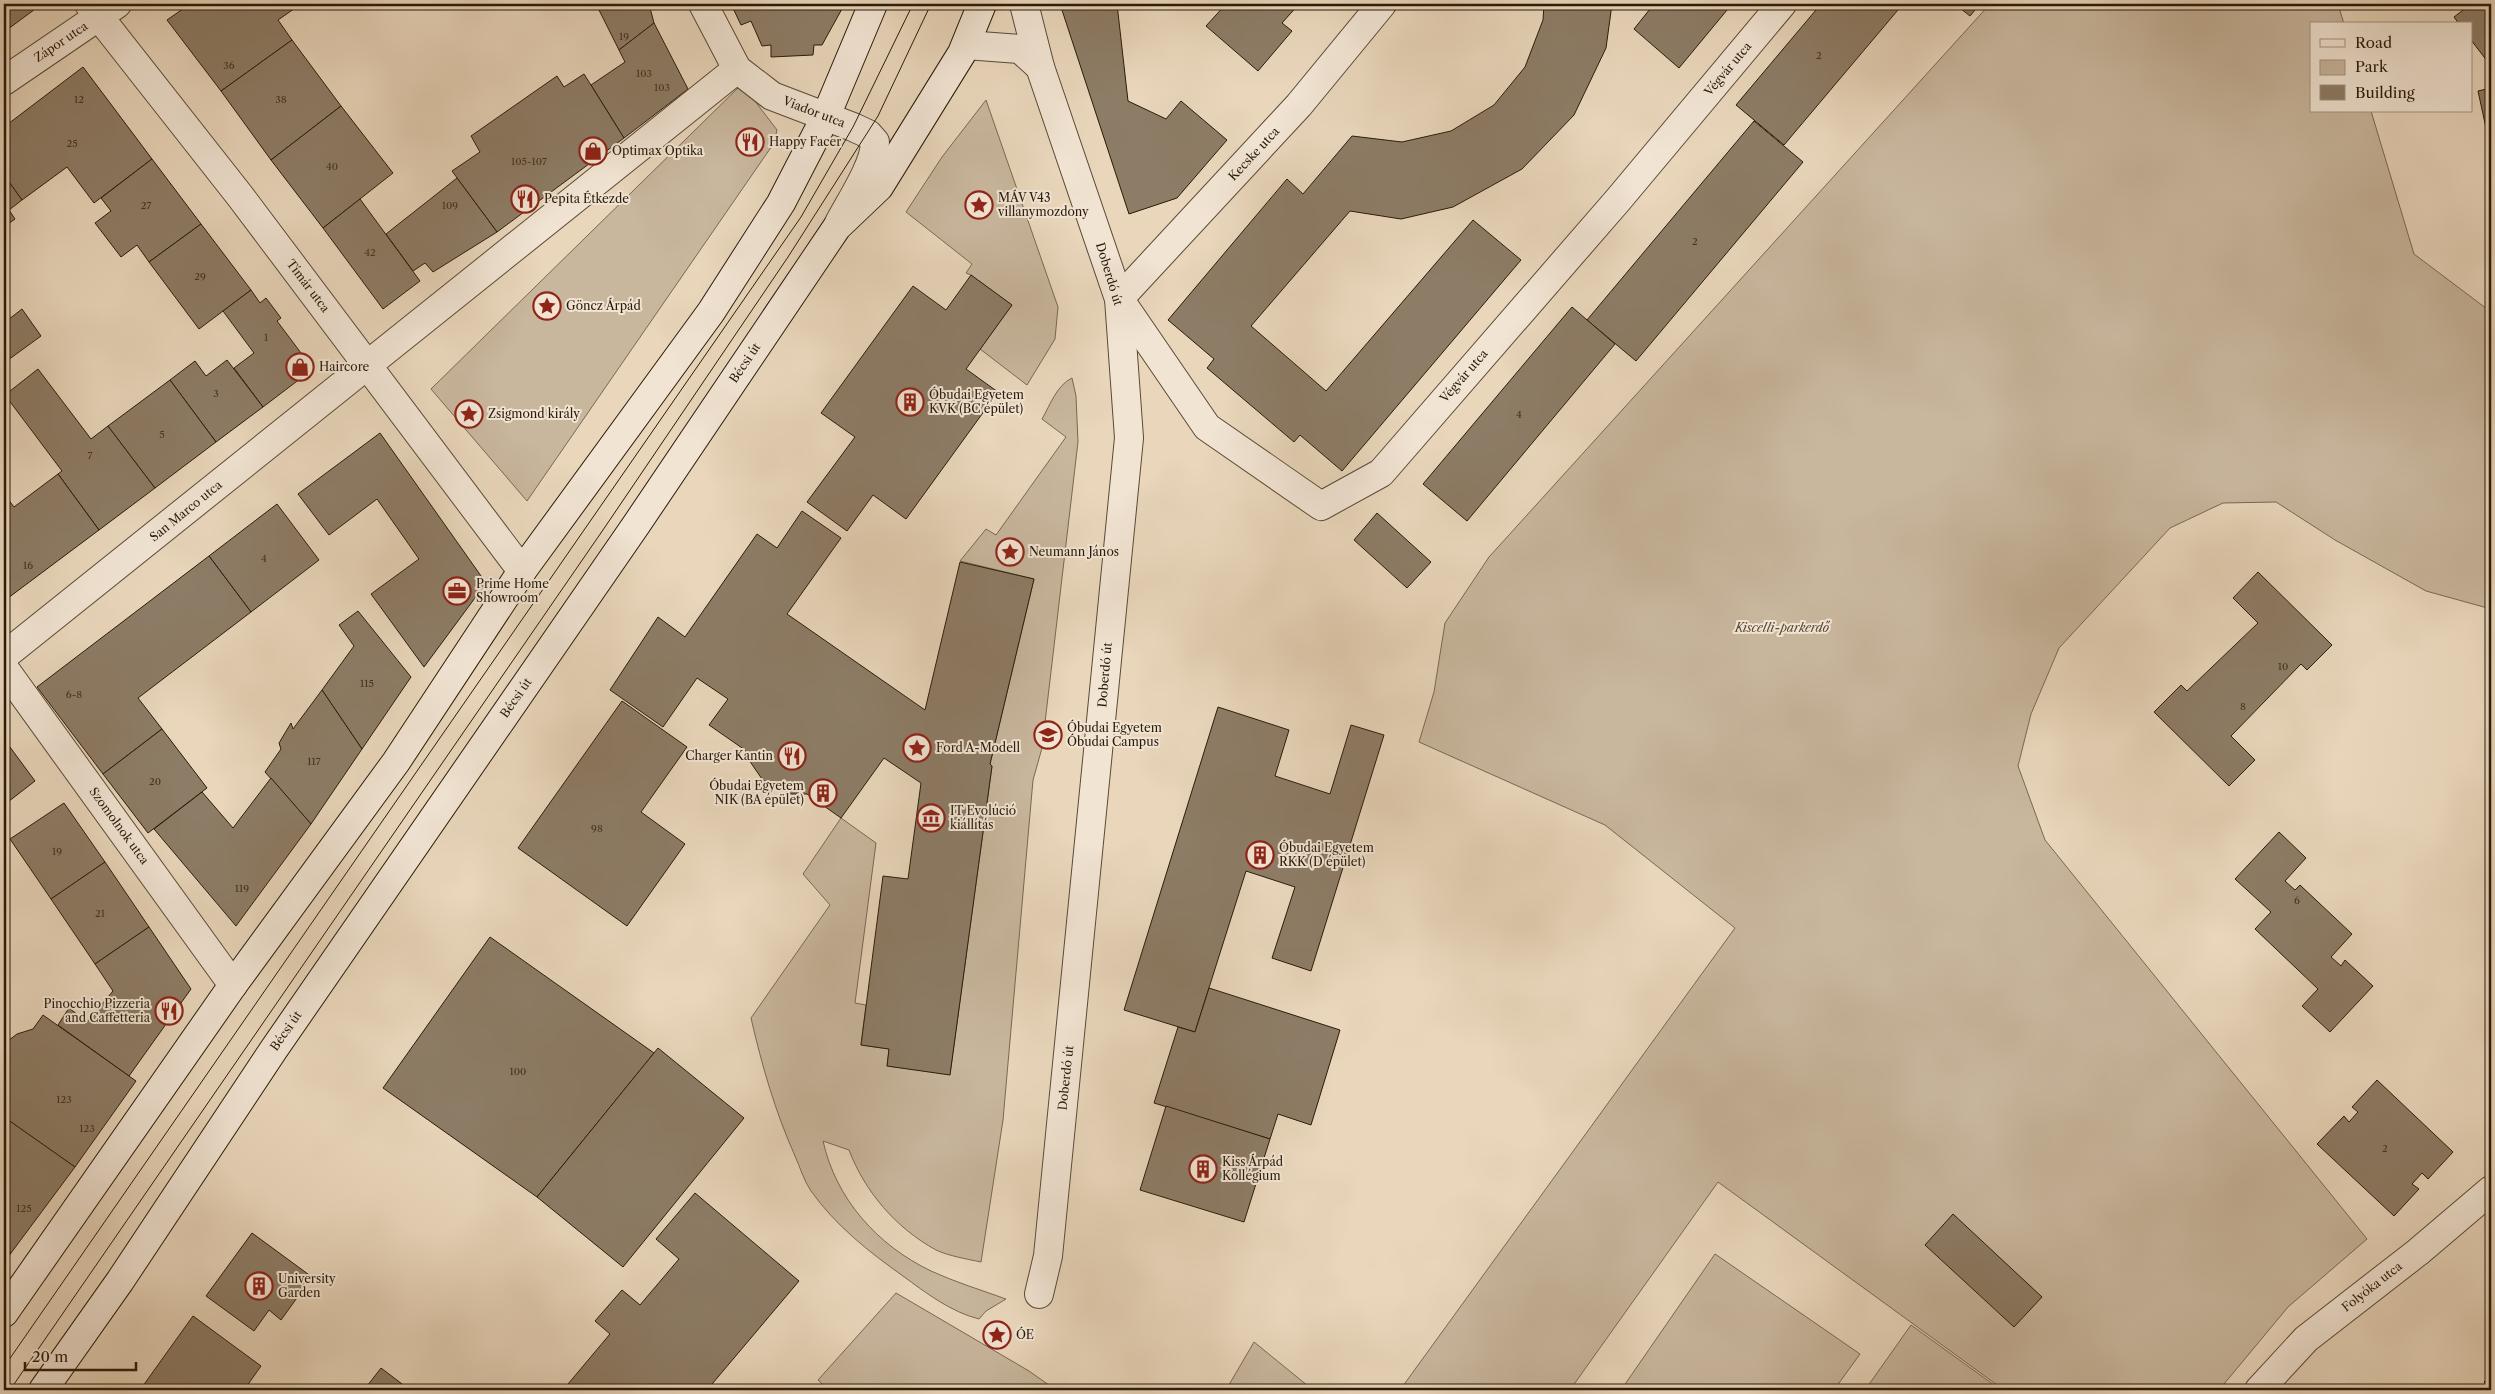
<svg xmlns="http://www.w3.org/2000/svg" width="2495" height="1394" viewBox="0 0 2495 1394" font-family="'Libre Caslon Text',serif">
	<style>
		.green { fill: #c8b69d; stroke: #786853 }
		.building { fill: #8d7c66; stroke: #291b09 }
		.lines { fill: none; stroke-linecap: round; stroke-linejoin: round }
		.street-casing { stroke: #594a36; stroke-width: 30 }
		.secondary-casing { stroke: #291b09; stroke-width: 30 }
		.street { stroke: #f1e4d3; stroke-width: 28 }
		.secondary { stroke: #f1e4d3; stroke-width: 28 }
		.tram { stroke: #291b09; stroke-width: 1 }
		.labels { text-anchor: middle; stroke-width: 4; stroke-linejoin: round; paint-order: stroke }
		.number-label { font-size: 10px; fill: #423320 }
		.street-label { font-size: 12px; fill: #291b09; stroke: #f1e4d3 }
		.poi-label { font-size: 12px; fill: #291b09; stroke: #f1e4d3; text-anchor: start }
		.park-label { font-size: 12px; font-style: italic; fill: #594a35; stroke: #f1e4d3 }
	</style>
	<rect width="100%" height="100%" fill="#e9d6bb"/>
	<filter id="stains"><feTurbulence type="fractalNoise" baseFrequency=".004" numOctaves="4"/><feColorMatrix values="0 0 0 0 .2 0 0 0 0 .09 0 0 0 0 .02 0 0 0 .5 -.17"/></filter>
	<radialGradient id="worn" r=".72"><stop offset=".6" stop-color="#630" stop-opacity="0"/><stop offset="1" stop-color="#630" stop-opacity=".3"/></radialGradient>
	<g class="green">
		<polygon points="1990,4 2338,4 2344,24 2311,24 2311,111 2371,111 2414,254 2491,312 2491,609 2426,591 2335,540 2276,502 2223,503 2170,528 2059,648 2031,714 2018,766 2045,840 2367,1239 2288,1307 2219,1390 2004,1390 1718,1182 1570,1390 1400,1390 1735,928 1605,825 1419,742 1434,692 1445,623 1489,557"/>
		<polygon points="742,84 777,130 774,143 527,501 431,389"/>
		<polygon points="986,100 1058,307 1055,339 1027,385 980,349 1012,305 971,275 966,273 972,264 906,212 942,157"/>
		<path d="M1072 378 1076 396 1078 442 1042 748 1033 780 1003 1120 981 1262C967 1259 949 1256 936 1250 896 1228 865 1192 849 1150L823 1141C836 1199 877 1245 931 1271 955 1282 981 1290 1006 1299L986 1311 979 1319C951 1312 926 1293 903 1276 869 1252 835 1225 811 1191 804 1181 800 1167 795 1156 775 1111 762 1066 751 1018L830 905 803 874 841 818 876 843 855 1003 866 1005 861 1045 889 1049 887 1066 950 1074 992 766 990 764 1034 579 960 561 986 529 996 535 1066 437 1042 419C1050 405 1057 385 1072 378Z"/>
		<polygon points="1715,1254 1860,1354 1834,1390 1621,1390"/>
		<polygon points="896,1293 1029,1371 1056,1390 829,1390 818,1380"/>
		<polygon points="1911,1325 2001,1390 1865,1390"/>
		<polygon points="1254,1342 1313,1390 1226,1390"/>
	</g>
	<g class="building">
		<polygon points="4,4 42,4 4,32"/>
		<polygon points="190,4 301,4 278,20 292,40 221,91 167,20"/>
		<polygon points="596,4 649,4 654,23 619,50"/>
		<polygon points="731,4 852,4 850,9 843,7 822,45 814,45 813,55 771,57 771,45 762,46 751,21 741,25"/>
		<polygon points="1060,4 1117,4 1128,101 1166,119 1181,101 1227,140 1177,198 1129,214"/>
		<polygon points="1226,4 1299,4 1282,23 1292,31 1258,71 1206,26"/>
		<polygon points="1544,4 1612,4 1606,48 1574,115 1522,169 1453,207 1401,219 1350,211 1251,326 1326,391 1473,220 1521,260 1342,471 1300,435 1294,442 1207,368 1214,359 1168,320 1287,179 1303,194 1352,136 1402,142 1451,131 1494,105 1525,67 1543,20"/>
		<polygon points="1654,4 1732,4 1679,68 1634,29"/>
		<polygon points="1821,4 1903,4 1784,145 1736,105"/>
		<polygon points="1955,4 1980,4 1970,16"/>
		<polygon points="2471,4 2491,4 2491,66 2471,40 2471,24 2459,24 2454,17"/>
		<polygon points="654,23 688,89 624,138 591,85 625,62 619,50"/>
		<polygon points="292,40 341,106 271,160 221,91"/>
		<polygon points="83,67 152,159 94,203 67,167 22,200 4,175 4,127"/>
		<polygon points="584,74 624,138 497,232 452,171 480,152 471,136 557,76 564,87"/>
		<polygon points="2491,88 2491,151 2478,91"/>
		<polygon points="341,106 393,173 323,228 271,160"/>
		<polygon points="1754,121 1803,162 1636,361 1587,320"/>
		<polygon points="152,159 201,224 149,262 137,245 121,257 95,223 111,211 101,198"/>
		<polygon points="4,175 22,200 9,210 15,219 4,227"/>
		<polygon points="457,178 497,232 433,272 425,263 413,271 386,234"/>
		<polygon points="360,199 420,281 383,309 323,228"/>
		<polygon points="201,224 251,290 199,329 149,262"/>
		<polygon points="971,275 1012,305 966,369 998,392 906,519 873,495 847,531 807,502 855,437 821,413 913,286 946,310"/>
		<polygon points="251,290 260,303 266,298 281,318 277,321 313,369 263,407 234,368 254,353 223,311"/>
		<polygon points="1572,307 1615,344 1467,521 1423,484"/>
		<polygon points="22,309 41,336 4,363 4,323"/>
		<polygon points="227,360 263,407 216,442 170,380 195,361 206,376"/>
		<polygon points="38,369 91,439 108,426 155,488 99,530 58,474 62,471 5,395"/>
		<polygon points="170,380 216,442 155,488 108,426"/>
		<polygon points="380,433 486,583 424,667 371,594 419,559 377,499 329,535 298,494"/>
		<polygon points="58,474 99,530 4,601 4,494 14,507"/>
		<polygon points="277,504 319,560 251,612 209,556"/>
		<polygon points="802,511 841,538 787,614 925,710 960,562 1034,579 990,764 992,766 950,1075 887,1066 889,1049 861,1045 883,876 908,879 921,783 884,758 841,818 807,794 791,794 770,785 762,779 751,763 745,750 709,725 728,699 697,678 663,727 610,690 658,617 685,637 757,534 777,548"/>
		<polygon points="1377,513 1431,562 1407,588 1354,540"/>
		<polygon points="209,556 251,612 138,698 162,729 103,774 37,687"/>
		<polygon points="2258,572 2332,645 2307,670 2301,664 2231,736 2255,760 2229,786 2154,712 2181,685 2187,691 2258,623 2233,598"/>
		<polygon points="358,611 411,677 362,749 322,690 354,646 339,625"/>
		<polygon points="322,690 362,749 311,824 265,772 281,749 279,743 291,723 293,729"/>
		<polygon points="622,701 687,747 641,812 685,844 627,926 518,848"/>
		<polygon points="1218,707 1289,730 1275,776 1330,794 1351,725 1384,735 1311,971 1272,958 1295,887 1246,871 1195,1032 1124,1010"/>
		<polygon points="162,729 207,788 148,833 103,774"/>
		<polygon points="4,739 35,781 4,805"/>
		<polygon points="271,778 311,824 236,926 154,829 202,792 233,828"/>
		<polygon points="64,803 105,862 51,899 10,839"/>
		<polygon points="2279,832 2306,858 2285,881 2295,890 2300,885 2352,934 2331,957 2341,966 2345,960 2373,986 2330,1032 2302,1006 2318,989 2255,929 2271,912 2235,879"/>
		<polygon points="105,862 149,927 95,964 51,899"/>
		<polygon points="149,927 191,989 129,1076 58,1025 69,1008 87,1022 113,991 95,964"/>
		<polygon points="490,937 654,1053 537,1197 383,1088"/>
		<polygon points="2491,963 2491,976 2485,970"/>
		<polygon points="1209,988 1340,1030 1311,1125 1278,1114 1270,1139 1154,1103 1178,1027 1195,1032"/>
		<polygon points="43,1015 136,1081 75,1167 4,1117 4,1044 17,1034 33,1029"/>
		<polygon points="658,1048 744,1118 623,1267 537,1197"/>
		<polygon points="2377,1080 2453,1152 2428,1179 2422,1173 2412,1184 2419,1189 2394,1216 2317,1144 2344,1116 2349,1122 2358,1112 2352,1107"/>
		<polygon points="1166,1106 1270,1139 1244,1222 1140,1190"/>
		<polygon points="4,1117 75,1167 11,1253 4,1248"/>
		<polygon points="695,1193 799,1281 707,1390 563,1390 610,1334 595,1321 622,1290 640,1305 679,1259 656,1239"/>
		<polygon points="1953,1214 2042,1297 2014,1327 1925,1245"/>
		<polygon points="252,1233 312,1277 281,1320 269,1310 254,1331 206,1296"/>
		<polygon points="4,1248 11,1253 4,1263"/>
		<polygon points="193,1316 261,1366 244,1390 140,1390"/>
		<polygon points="381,1368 410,1390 364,1390"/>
		<polygon points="2491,1375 2491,1390 2488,1390 2490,1388 2484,1382"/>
	</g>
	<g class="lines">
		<g class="street-casing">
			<g id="street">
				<polyline points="89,4 240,196 522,571"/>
				<path d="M703 4 737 69 772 96 853 127 868 134 875 142C875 165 850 202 839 223"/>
				<polyline points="1024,4 1040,67 1119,299 1129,438 1048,1256 1039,1294"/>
				<polyline points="966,45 1020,49 1040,67"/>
				<polyline points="4,81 117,4"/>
				<polyline points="1119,299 1299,105 1382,4"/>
				<polyline points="1120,300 1207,427 1321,506 1381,473 1618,200 1782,4"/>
				<polyline points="4,656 737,69"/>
				<polyline points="4,668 233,985"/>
				<polyline points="2259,1390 2306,1339 2418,1252 2491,1190"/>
			</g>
		</g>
		<g class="secondary-casing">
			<g id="secondary">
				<polyline points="4,1313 233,985 396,762 522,571 711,312 781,203 826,116 873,4"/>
				<polyline points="43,1390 120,1281 274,1049 636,525 837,227 879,187 962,53 982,4"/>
			</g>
		</g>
		<use href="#street" class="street"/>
		<use href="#secondary" class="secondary"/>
		<g class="tram">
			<polyline points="4,1367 801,217 853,127 913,4"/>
			<polyline points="10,1390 605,527 788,257 878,116 931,4"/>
		</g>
	</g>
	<defs>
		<g id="restaurant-ring" transform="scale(1.4375)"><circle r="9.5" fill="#f1e4d3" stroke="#8f2418" stroke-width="1.5"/><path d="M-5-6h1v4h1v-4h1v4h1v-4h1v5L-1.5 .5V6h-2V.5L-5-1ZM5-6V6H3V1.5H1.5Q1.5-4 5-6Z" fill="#8f2418"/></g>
		<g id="shop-ring" transform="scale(1.4375)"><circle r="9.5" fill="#f1e4d3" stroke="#8f2418" stroke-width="1.5"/><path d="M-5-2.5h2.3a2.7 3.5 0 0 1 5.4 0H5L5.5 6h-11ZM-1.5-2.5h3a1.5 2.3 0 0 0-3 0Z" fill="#8f2418"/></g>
		<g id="sight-ring" transform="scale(1.4375)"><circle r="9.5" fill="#f1e4d3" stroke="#8f2418" stroke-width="1.5"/><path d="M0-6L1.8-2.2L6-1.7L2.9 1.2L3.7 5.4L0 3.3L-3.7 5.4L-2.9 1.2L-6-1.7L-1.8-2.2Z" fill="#8f2418"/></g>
		<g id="building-ring" transform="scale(1.4375)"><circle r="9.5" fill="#f1e4d3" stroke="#8f2418" stroke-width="1.5"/><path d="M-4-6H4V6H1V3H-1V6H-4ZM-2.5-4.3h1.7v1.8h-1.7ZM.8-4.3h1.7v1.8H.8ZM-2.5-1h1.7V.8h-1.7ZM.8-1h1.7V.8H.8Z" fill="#8f2418"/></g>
		<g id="office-ring" transform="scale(1.4375)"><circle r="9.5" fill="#f1e4d3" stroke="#8f2418" stroke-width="1.5"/><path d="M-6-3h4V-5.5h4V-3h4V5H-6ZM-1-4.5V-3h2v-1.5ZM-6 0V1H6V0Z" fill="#8f2418"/></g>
		<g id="university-ring" transform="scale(1.4375)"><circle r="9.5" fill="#f1e4d3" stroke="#8f2418" stroke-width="1.5"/><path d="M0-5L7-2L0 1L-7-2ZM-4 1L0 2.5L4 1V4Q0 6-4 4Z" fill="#8f2418"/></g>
		<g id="museum-ring" transform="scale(1.4375)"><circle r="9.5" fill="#f1e4d3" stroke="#8f2418" stroke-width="1.5"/><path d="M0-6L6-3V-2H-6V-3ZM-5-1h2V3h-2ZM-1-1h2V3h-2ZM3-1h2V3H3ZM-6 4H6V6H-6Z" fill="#8f2418"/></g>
	</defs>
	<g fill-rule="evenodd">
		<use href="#restaurant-ring" x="750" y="142"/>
		<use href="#shop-ring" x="593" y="151"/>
		<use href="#restaurant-ring" x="525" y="199"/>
		<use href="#sight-ring" x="979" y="205"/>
		<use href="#sight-ring" x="547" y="306"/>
		<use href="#shop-ring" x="300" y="367"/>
		<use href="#building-ring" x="910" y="402"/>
		<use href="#sight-ring" x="469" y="414"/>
		<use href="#sight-ring" x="1010" y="552"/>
		<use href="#office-ring" x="457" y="591"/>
		<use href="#university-ring" x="1048" y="735"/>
		<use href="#sight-ring" x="917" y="748"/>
		<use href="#restaurant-ring" x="792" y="756"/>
		<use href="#building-ring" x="823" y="793"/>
		<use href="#museum-ring" x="931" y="818"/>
		<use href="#building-ring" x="1260" y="855"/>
		<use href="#restaurant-ring" x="169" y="1011"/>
		<use href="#building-ring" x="1203" y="1169"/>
		<use href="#building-ring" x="259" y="1286"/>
		<use href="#sight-ring" x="997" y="1335"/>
	</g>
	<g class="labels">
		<g class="number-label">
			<text x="624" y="40">19</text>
			<text x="1819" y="59">2</text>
			<text x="229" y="69">36</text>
			<text x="644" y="77">103</text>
			<text x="662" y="91">103</text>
			<text x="79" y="103">12</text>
			<text x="281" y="103">38</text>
			<text x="72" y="147">25</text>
			<text x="529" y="165">105-107</text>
			<text x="332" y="170">40</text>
			<text x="146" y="209">27</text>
			<text x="450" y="209">109</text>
			<text x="1695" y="245">2</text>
			<text x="370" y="256">42</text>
			<text x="200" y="280">29</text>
			<text x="266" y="341">1</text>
			<text x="216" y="397">3</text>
			<text x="1519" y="418">4</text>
			<text x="162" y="438">5</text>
			<text x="90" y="459">7</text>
			<text x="264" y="562">4</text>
			<text x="28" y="569">16</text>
			<text x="2283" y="670">10</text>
			<text x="367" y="687">115</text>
			<text x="74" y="698">6-8</text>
			<text x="2243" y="710">8</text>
			<text x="314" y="765">117</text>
			<text x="155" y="785">20</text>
			<text x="597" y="832">98</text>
			<text x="57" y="855">19</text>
			<text x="242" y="892">119</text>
			<text x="2297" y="904">6</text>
			<text x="100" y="917">21</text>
			<text x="518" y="1075">100</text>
			<text x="64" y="1103">123</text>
			<text x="87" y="1132">123</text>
			<text x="2385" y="1152">2</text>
			<text x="24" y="1212">125</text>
		</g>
		<g class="street-label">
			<text transform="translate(61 42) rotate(-34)" y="4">Zápor utca</text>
			<text transform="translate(1728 69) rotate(-50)" y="4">Végvár utca</text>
			<text transform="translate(814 112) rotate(21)" y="4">Viador utca</text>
			<text transform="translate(1254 154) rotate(-47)" y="4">Kecske utca</text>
			<text transform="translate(1109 274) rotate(73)" y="4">Doberdó út</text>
			<text transform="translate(308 286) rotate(53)" y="4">Tímár utca</text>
			<text transform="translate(745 363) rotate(-56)" y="4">Bécsi út</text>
			<text transform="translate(1464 376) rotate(-49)" y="4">Végvár utca</text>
			<text transform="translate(186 511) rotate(-39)" y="4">San Marco utca</text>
			<text transform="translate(1105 675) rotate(-85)" y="4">Doberdó út</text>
			<text transform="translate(516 698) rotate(-55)" y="4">Bécsi út</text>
			<text transform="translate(119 826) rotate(54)" y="4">Szomolnok utca</text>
			<text transform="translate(286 1031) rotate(-55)" y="4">Bécsi út</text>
			<text transform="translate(1066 1078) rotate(-84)" y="4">Doberdó út</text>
			<text transform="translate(2372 1287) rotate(-38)" y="4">Folyóka utca</text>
		</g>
		<g class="poi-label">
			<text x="769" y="146">Happy Facer</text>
			<text x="612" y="155">Optimax Optika</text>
			<text x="998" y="202">MÁV V43<tspan x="998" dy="14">villanymozdony</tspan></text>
			<text x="544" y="203">Pepita Étkezde</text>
			<text x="566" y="310">Göncz Árpád</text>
			<text x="319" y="371">Haircore</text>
			<text x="929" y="399">Óbudai Egyetem<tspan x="929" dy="14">KVK (BC épület)</tspan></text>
			<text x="488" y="418">Zsigmond király</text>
			<text x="1029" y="556">Neumann János</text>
			<text x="476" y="588">Prime Home<tspan x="476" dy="14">Showroom</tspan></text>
			<text x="1067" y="732">Óbudai Egyetem<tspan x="1067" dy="14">Óbudai Campus</tspan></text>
			<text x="936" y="752">Ford A-Modell</text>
			<text x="773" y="760" text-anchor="end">Charger Kantin</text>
			<text x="804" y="790" text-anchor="end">Óbudai Egyetem<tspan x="804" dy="14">NIK (BA épület)</tspan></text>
			<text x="950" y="815">IT Evolúció<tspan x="950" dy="14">kiállítás</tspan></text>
			<text x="1279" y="852">Óbudai Egyetem<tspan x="1279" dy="14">RKK (D épület)</tspan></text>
			<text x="150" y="1008" text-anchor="end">Pinocchio Pizzeria<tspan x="150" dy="14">and Caffetteria</tspan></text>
			<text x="1222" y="1166">Kiss Árpád<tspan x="1222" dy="14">Kollégium</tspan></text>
			<text x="278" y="1283">University<tspan x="278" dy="14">Garden</tspan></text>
			<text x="1016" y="1339">ÓE</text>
		</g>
		<g class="park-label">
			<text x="1782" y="632">Kiscelli-parkerdő</text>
		</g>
	</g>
	<rect width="2495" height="1394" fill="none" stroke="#e9d6bb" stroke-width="20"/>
	<rect x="5" y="5" width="2485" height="1384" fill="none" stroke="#291b09" stroke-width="2.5"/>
	<rect x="10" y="10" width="2475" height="1374" fill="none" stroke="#291b09"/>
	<rect x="2310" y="22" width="162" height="90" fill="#f1e4d3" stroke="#a19482"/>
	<rect x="2320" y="39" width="25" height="8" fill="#f1e4d3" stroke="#a19482"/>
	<text x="2355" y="48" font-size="15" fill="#291b09">Road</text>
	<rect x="2320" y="60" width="25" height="15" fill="#c8b69d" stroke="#a19482"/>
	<text x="2355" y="72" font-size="15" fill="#291b09">Park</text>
	<rect x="2320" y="85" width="25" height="15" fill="#8d7c66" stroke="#a19482"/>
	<text x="2355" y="98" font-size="15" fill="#291b09">Building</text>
	<path d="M25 1362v8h111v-8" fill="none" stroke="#291b09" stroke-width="2.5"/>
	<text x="32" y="1362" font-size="15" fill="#291b09" stroke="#f1e4d3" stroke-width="4" paint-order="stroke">20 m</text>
	<rect width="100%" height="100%" filter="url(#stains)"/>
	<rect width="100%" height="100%" fill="url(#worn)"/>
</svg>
